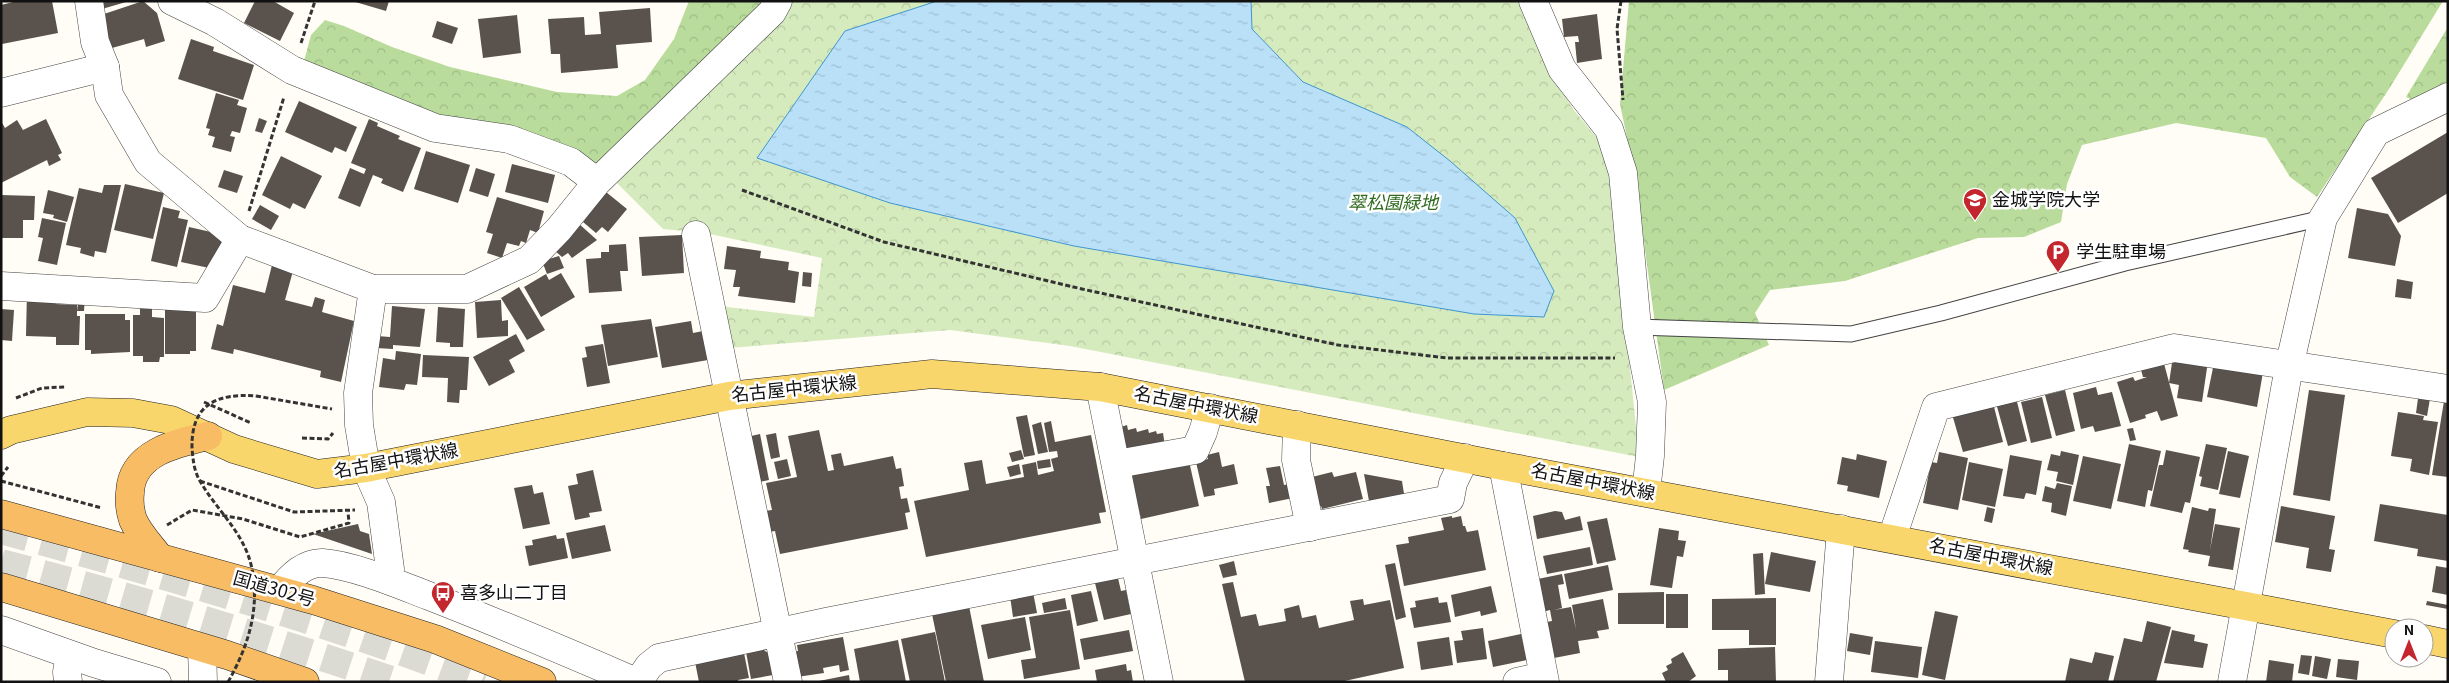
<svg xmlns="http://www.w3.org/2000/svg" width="2449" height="683" viewBox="0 0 2449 683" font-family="Georgia,'Noto Sans JP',serif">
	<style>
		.forest { fill: url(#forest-crowns) }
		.park { fill: url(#park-crowns) }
		.water { fill: url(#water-ripples); stroke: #3f96cf }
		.building { fill: #5a524d }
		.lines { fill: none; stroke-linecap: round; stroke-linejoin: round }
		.motorway-tunnel { stroke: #dbdad3; stroke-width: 28; stroke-dasharray: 28 14; stroke-linecap: butt }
		.service-casing { stroke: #444; stroke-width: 17 }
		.minor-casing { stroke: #444; stroke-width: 29 }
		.primary-casing { stroke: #222; stroke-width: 29 }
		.trunk-casing { stroke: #222; stroke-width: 29 }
		.path { stroke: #333; stroke-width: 3; stroke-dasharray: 5 2.5; stroke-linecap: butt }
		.service { stroke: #fff; stroke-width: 15 }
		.minor { stroke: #fff; stroke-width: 28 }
		.primary { stroke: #f9d66b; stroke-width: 28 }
		.trunk { stroke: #f7bc64; stroke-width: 28 }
		.path-bridge { stroke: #333; stroke-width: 3; stroke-dasharray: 5 2.5; stroke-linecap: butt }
		.labels { text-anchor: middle; stroke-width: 5; stroke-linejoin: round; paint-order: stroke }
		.poi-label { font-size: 18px; fill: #111; stroke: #fff; text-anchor: start }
		.park-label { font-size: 18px; font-style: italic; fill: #2f6b1f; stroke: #fff }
		.street-label { font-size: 18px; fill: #111; stroke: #fff }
	</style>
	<defs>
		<pattern id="forest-crowns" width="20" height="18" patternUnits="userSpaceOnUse" patternTransform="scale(1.25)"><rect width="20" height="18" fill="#b9dc9c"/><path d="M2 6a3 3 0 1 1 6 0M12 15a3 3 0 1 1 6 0" fill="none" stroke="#9ebc85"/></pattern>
		<pattern id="park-crowns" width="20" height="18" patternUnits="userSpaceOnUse" patternTransform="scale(1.25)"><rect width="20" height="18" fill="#d5ebbd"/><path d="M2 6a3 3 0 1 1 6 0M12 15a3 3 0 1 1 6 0" fill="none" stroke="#b6c8a1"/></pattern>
		<pattern id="water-ripples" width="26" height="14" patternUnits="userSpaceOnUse" patternTransform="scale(1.25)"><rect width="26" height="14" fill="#b9e0f7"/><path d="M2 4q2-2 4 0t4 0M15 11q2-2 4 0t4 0" fill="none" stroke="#9ebfd3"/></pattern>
	</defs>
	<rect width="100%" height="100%" fill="#fffdf5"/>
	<g class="forest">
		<polygon points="689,1 768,1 597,173 440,122 303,65 311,35 325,20 344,26 392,47 450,67 557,92 617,96 645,80 674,39"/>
		<polygon points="1629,1 2443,1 2389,89 2317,197 2290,177 2266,138 2176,123 2082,145 2067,184 2061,222 2024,237 1978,238 1845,281 1770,290 1755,313 1769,345 1664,390 1635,176 1620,104"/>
		<polygon points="2448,27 2448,86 2415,101 2406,97"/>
	</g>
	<polygon class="park" points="788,1 1519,1 1548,68 1573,109 1597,138 1610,170 1639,457 1070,346 950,330 729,348 718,306 814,317 822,258 705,233 663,229 614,180"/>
	<polygon class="water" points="937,1 1251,1 1252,29 1303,82 1407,127 1450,161 1515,218 1554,291 1544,317 1474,314 1074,246 890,203 757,158 845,31"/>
	<g class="building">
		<polygon points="17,1 52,1 58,33 2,44 1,5"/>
		<polygon points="100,1 126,1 126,2 102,9"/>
		<polygon points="143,1 157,13 165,41 146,47 144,39 112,48 101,15"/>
		<polygon points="255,1 273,1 294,13 280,41 244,23"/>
		<polygon points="352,1 389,1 386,11"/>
		<polygon points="650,8 652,42 616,45 618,68 561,73 560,54 551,54 548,19 584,17 585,35 601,34 599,12"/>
		<polygon points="1597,14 1602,59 1577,63 1575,42 1579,42 1578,36 1564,37 1562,19"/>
		<polygon points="517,15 521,53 483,58 478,19"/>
		<polygon points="437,21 458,28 452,44 432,37"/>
		<polygon points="191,39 214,47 213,51 254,65 243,100 178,79"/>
		<polygon points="216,93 239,100 237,105 247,108 240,133 232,131 230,136 235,137 231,152 212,147 215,137 208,135 210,129 206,128"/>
		<polygon points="299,101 357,127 346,152 335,147 332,153 285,132"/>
		<polygon points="259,118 267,121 262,133 255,131"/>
		<polygon points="46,119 62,153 58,155 61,160 49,166 47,160 1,183 1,121 5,128 17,120 23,130"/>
		<polygon points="369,119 378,123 377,126 400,136 398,139 421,148 403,192 381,183 383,179 373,175 360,207 338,198 350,168 364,174 366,169 351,163"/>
		<polygon points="2448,132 2448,193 2398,223 2371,178"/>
		<polygon points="426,151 470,165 458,203 414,189"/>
		<polygon points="281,156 322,176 305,209 293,203 290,209 262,195"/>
		<polygon points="512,164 555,175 548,203 505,192"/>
		<polygon points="476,168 495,174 488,197 469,191"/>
		<polygon points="224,170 243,176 237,193 218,187"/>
		<polygon points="125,184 164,193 153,239 114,230"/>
		<polygon points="104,185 121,185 106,253 95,251 94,257 80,253 81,248 66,245 79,188 102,193"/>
		<polygon points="48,190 74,197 67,222 53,218 54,215 43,213"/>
		<polygon points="606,192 627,209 608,232 602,227 596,233 583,222"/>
		<polygon points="1,195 35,196 34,220 23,220 23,238 1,238"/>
		<polygon points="497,197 544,211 538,233 530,230 526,243 521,241 519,246 507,243 502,258 487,253 493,234 486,232"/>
		<polygon points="260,205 279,216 271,230 252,219"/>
		<polygon points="163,207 180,211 178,218 188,220 177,267 151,261"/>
		<polygon points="2357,208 2388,214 2401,236 2395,266 2348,258"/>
		<polygon points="42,218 66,223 57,265 38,261 43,238 38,237"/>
		<polygon points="578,223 597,240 572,258 568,253 562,257 554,250"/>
		<polygon points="189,227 224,235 214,269 181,262"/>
		<polygon points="682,235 684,273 642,276 639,237"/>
		<polygon points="626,244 628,271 620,271 622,291 589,293 586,259 601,258 601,252 609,252 609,245"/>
		<polygon points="727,246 761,251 760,258 789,262 788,270 799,272 795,303 738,296 740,287 733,287 736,270 724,269"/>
		<polygon points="559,256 564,268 547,274 542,261"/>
		<polygon points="272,265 293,271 285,300 312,307 315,297 325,300 322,312 354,321 341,382 320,377 321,371 234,349 233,354 211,349 217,324 223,326 233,285 265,293"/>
		<polygon points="803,272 812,273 811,287 802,286"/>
		<polygon points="561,273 575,297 541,317 524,287 546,274 549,280"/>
		<polygon points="2397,279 2413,282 2411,299 2395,297"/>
		<polygon points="519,287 545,330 527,340 501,298"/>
		<polygon points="27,291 56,302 56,304 77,305 77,316 80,316 79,345 56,345 56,337 26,336"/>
		<polygon points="79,295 85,295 84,311 77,311"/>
		<polygon points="501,300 502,321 508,320 508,336 477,338 475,302"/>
		<polygon points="140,304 152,304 152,317 164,318 164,357 160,357 159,362 143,362 143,356 133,356 133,315 140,315"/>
		<polygon points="165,306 196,306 196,351 190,351 190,354 165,354"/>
		<polygon points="392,306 425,309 420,347 393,345 393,349 376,348 377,336 390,337"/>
		<polygon points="438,307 465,309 463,347 450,347 450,343 436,342"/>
		<polygon points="1,309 14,310 12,341 1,340"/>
		<polygon points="85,314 125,314 125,320 130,320 130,352 91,354 91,350 85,350"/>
		<polygon points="651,319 658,357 608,366 601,325"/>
		<polygon points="691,321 693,333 703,331 708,360 662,368 655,327"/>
		<polygon points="516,334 525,351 509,360 515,372 489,386 473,357"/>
		<polygon points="603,344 610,383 587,387 582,358 587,357 585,347"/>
		<polygon points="396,351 421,354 417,385 406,384 404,390 379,387 383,358 395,360"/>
		<polygon points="423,355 469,357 467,390 460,390 459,403 447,402 448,378 422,377"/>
		<polygon points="2162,356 2178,416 2161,421 2157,411 2145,415 2146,418 2130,423 2117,382 2133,377 2135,381 2147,377 2143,377 2139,363"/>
		<polygon points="2173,356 2208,361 2202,402 2177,398 2179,385 2169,383"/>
		<polygon points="2214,363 2263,372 2257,407 2207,397"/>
		<polygon points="2096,387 2098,395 2112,392 2121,426 2095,432 2093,426 2081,429 2073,393"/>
		<polygon points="2065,390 2075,431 2056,436 2045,395"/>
		<polygon points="2309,390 2345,395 2330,501 2293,495"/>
		<polygon points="2419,391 2431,393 2427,416 2416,413"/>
		<polygon points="2042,397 2052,438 2031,443 2021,402"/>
		<polygon points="2016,398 2027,441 2008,446 1996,403"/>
		<polygon points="2444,401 2448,401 2448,477 2432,475"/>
		<polygon points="1993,403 2003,442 1963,452 1952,414"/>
		<polygon points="2398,412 2424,416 2423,420 2438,422 2429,475 2410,471 2412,459 2391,456"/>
		<polygon points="1027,415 1035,455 1024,457 1016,417"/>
		<polygon points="1051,421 1055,442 1091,435 1106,512 1099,513 1101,523 926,557 914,501 969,490 964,463 982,460 986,484 1024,477 1022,465 1036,462 1038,475 1054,471 1051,459 1058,457 1057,451 1049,452 1044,423"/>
		<polygon points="1041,422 1048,452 1038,454 1032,425"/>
		<polygon points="1127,425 1128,430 1136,428 1137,432 1148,429 1149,433 1156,431 1157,434 1163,433 1165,446 1132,452 1124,447 1118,428"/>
		<polygon points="2133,428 2136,440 2130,441 2127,429"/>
		<polygon points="819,430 828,471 834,470 831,455 841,453 844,466 893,456 896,469 901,468 904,486 899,487 901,499 907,498 910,512 905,513 908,529 780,554 775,531 769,532 765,511 772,510 766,483 797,477 788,436"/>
		<polygon points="776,433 780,457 771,459 766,435"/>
		<polygon points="760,434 769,480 759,482 751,436"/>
		<polygon points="2129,444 2161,451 2152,491 2148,490 2145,507 2117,501"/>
		<polygon points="2206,444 2227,448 2218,490 2200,486 2202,477 2199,476"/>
		<polygon points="1021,450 1024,459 1012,462 1009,453"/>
		<polygon points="2166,450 2200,457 2190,503 2185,502 2182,513 2150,506 2159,465 2163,465"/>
		<polygon points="2061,451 2079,455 2073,485 2056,481 2058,472 2047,470 2051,454 2060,456"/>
		<polygon points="2228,451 2249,456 2240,498 2219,494"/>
		<polygon points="1219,452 1222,467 1234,464 1238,484 1214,489 1215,495 1204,497 1196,462 1208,459 1207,455"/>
		<polygon points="1939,452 1968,458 1958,510 1923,503 1931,462 1937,463"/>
		<polygon points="1857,454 1887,461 1879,498 1847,491 1848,486 1837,484 1842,457 1856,460"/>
		<polygon points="2010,455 2042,461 2036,495 2026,493 2024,499 2003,496"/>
		<polygon points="2083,456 2121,464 2111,509 2073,501"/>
		<polygon points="787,459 791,476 778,479 774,462"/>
		<polygon points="1050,459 1051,467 1038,469 1037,461"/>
		<polygon points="1189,461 1199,506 1141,519 1131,474"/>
		<polygon points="1969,462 2003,469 1995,507 1962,500"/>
		<polygon points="1019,464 1021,474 1010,477 1007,467"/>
		<polygon points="1280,466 1284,485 1290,484 1293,498 1269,503 1266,486 1270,486 1266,468"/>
		<polygon points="593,470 602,511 589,513 590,517 575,520 568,486 578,484 576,474"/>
		<polygon points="1332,472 1334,477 1356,472 1363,499 1322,509 1321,506 1319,506 1312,477"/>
		<polygon points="1364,474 1402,481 1404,494 1369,501"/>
		<polygon points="2057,483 2072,486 2066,516 2051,512 2052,503 2042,501 2045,486 2055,489"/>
		<polygon points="532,485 534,494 543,492 550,524 523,529 514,488"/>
		<polygon points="2380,504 2448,515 2448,561 2417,556 2418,549 2374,541"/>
		<polygon points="2281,506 2335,516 2329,549 2335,550 2331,572 2306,568 2309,548 2275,542"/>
		<polygon points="1987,507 1995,509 1992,523 1984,521"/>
		<polygon points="2192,507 2208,511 2209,508 2216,509 2210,550 2215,524 2240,528 2233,570 2208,566 2210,556 2188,552 2189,550 2183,549"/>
		<polygon points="1555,511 1562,512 1565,520 1580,516 1583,530 1537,539 1533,516"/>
		<polygon points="1452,516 1452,518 1461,516 1463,526 1465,526 1467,532 1478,530 1486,570 1404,586 1396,545 1409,543 1408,537 1444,530 1441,518"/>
		<polygon points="1607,518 1616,560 1597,564 1587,522"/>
		<polygon points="358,524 360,531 369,534 372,554 313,534"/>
		<polygon points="605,525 611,551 572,559 566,533"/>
		<polygon points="1659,528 1679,531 1678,540 1686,541 1683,557 1677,556 1672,588 1650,585"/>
		<polygon points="556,535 557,539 564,538 568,558 529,566 525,546 533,545 532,540"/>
		<polygon points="1590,547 1593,565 1547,574 1543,556"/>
		<polygon points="1771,552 1816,561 1810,592 1765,584"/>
		<polygon points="1763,553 1765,594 1755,595 1753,554"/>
		<polygon points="1234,561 1237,575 1223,578 1219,565"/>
		<polygon points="1395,563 1406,617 1396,620 1385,565"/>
		<polygon points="1608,565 1613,590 1569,599 1564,574"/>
		<polygon points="2436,566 2448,568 2448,595 2432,592"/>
		<polygon points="1562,574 1564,584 1558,585 1562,608 1554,610 1571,607 1576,629 1572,605 1603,599 1609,629 1597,631 1599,638 1578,641 1580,653 1554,658 1546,622 1552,621 1550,610 1539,613 1533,580"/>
		<polygon points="1118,578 1121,591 1126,590 1131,614 1104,620 1095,583"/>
		<polygon points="1233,582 1241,617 1256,614 1259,626 1286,621 1284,609 1299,605 1302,618 1316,615 1319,628 1354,620 1350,601 1363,599 1364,605 1390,600 1404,668 1340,682 1245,682 1222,584"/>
		<polygon points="1491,586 1497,612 1481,616 1480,611 1455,617 1451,595"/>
		<polygon points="1091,591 1098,621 1077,626 1071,595"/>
		<polygon points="1033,592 1037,613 1013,617 1010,596"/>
		<polygon points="1664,592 1664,624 1618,624 1618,593"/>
		<rect x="1666" y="594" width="22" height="34"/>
		<polygon points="1438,597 1439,603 1447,602 1451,622 1414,628 1410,608 1416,607 1415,601"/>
		<polygon points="1065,598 1067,609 1044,613 1042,603"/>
		<polygon points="1776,598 1776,645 1749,645 1749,630 1712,630 1712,599"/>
		<polygon points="2427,601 2448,605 2448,609 2426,605"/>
		<polygon points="969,606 984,682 946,682 932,614"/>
		<polygon points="1070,610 1080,669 1024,679 1021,660 1036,658 1029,617"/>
		<polygon points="1935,611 1958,616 1945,680 1922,675"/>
		<polygon points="1025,617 1031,650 988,659 981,625"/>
		<polygon points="2147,621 2171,627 2156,682 2113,682 2124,638 2142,642"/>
		<polygon points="1483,628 1487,659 1457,663 1454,641 1463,640 1461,631"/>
		<polygon points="1129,630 1133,651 1084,660 1080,639"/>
		<polygon points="2172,630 2195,635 2194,641 2208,644 2203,668 2164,663"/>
		<polygon points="935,632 945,682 910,682 901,639"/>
		<polygon points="1850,633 1873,637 1870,655 1847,651"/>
		<polygon points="1521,634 1527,660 1493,667 1488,641"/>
		<polygon points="843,637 849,670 840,672 839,665 823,668 824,673 797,677 793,652 798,651 797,645"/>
		<polygon points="1449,637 1453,665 1421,670 1417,642"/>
		<polygon points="898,640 906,682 860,682 854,649"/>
		<polygon points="1875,641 1922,647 1918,678 1871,672"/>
		<polygon points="1775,647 1776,682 1728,682 1728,670 1718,670 1718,649"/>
		<polygon points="762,649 770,654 773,675 751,679 746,652"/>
		<polygon points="1683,652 1696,676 1688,682 1666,682 1662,673 1668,670 1666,666 1672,663 1671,659"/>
		<polygon points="2095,652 2114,656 2108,682 2065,682 2070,658 2092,663"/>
		<polygon points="744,653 749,678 738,680 738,682 699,682 695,662"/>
		<polygon points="2301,655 2312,656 2309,675 2298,673"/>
		<polygon points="2315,656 2331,659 2327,679 2312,676"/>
		<polygon points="2338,659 2359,661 2357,680 2336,677"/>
		<polygon points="2269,660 2294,664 2292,682 2266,682"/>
		<polygon points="1126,664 1127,671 1131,670 1133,682 1097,682 1095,670"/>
		<polygon points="849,675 850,682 819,682 819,681"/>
	</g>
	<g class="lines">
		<g class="motorway-tunnel">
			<path d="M1 530C164 575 326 621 484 682"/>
			<path d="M1 563C136 598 265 637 397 682"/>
		</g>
		<g class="service-casing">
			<polyline id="service" points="1637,327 1851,334 1941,313 2125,263 2323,218"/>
		</g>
		<g class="minor-casing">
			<g id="minor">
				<polyline points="89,1 95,42 105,67 109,95 148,162 240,239 373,289 467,289 529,260 559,229 597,182 772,12 778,1"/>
				<polyline points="172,1 215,22 292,70 435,128 509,139 571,162 597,182"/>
				<polyline points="1533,1 1562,69 1609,129 1623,173 1637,327 1652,402 1650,456 1646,492"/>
				<polyline points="1,93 105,67"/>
				<polyline points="696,235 788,682"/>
				<polyline points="1,286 205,298 240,239"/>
				<polyline points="373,289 358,393 359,425 366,468 381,502 390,569 388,580"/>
				<polyline points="1100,387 1159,682"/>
				<polyline points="1297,425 1296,460 1310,527"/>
				<polyline points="1117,464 1195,450 1203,432 1210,408"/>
				<polyline points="1503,466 1545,682"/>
				<polyline points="1892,538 1936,407 2174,348 2448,389"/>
				<path d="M280 590C291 576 305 562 323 563 353 565 400 585 429 596 498 623 567 652 636 682"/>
				<polyline points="1,630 94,663 157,682"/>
				<polyline points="202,648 203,682"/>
				<polyline points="68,682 67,672 70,655"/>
				<polyline points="638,682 649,666 659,658 826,622 1450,499 1453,483 1465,458"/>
				<polyline points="1517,682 1543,676"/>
				<polyline points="1829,682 1841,529"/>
				<polyline points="2232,682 2289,367 2323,218 2376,132 2448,97"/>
			</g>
		</g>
		<g class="primary-casing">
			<g id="primary">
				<polyline points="1,435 11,430 87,412 133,413 171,420 234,449 317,474 366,468 729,396 932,374 1100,387 1503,466 2394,634"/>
				<polyline points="2424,639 2448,644"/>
			</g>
		</g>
		<g class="trunk-casing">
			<g id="trunk">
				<polyline points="1,514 313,600 435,639 542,682"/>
				<path d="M160 558C151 546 139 534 133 520 130 511 129 502 130 493 131 453 176 443 208 436"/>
				<polyline points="1,587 227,655 305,682"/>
			</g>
		</g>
		<g class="path">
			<polyline points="1621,1 1617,29 1623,100"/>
			<polyline points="301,43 315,1"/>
			<polyline points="742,190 884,242 1082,289 1338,345 1447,358 1615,358"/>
			<polyline points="249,211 284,97"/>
			<polyline points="256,396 332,409"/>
			<polyline points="16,398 42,388 65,387"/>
			<polyline points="204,402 251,423"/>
			<polyline points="302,438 328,439 333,433"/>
			<polyline points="1,476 8,467"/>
			<polyline points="1,481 102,508"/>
			<polyline points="200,481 294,512 355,510"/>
			<polyline points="167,525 192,510 243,519 300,537 349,523 348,512"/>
		</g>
		<use href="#service" class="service"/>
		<use href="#minor" class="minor"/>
		<use href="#primary" class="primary"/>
		<use href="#trunk" class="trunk"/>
		<path class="path-bridge" d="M228 682C248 647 260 609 252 569 245 533 217 511 200 481 194 471 193 460 192 448 191 404 217 393 256 396"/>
	</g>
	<defs>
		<g id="university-pin" transform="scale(1.25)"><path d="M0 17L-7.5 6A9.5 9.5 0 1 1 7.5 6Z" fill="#c4262e" stroke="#fff"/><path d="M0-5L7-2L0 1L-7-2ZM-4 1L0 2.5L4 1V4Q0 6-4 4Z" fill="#fff"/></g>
		<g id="parking-pin" transform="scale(1.25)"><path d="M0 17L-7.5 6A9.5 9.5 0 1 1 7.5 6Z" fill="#c4262e" stroke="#fff"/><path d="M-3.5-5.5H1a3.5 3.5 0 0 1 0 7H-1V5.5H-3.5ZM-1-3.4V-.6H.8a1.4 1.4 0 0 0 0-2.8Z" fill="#fff"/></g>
		<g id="bus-pin" transform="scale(1.25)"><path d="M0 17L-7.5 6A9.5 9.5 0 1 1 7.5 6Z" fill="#c4262e" stroke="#fff"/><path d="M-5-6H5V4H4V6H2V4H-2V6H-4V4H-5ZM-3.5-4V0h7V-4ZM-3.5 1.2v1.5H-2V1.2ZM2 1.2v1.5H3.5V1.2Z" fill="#fff"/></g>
	</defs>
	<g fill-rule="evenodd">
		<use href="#university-pin" x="1975" y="200"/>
		<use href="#parking-pin" x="2058" y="252"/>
		<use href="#bus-pin" x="443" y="593"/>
	</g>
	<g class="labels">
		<g class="poi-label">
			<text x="1992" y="206">金城学院大学</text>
			<text x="2076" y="258">学生駐車場</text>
			<text x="460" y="599">喜多山二丁目</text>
		</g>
		<g class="park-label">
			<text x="1393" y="209">翠松園緑地</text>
		</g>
		<g class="street-label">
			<text transform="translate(794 389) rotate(-6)" y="6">名古屋中環状線</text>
			<text transform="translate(1196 405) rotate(11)" y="6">名古屋中環状線</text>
			<text transform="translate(396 461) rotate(-10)" y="6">名古屋中環状線</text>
			<text transform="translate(1593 482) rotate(11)" y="6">名古屋中環状線</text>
			<text transform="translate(1991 557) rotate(11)" y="6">名古屋中環状線</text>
			<text transform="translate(274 589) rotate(16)" y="6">国道302号</text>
		</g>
	</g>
	<rect width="2449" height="683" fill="none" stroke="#111111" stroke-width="5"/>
	<g transform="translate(2409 643)"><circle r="24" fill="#ffffff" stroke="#a0a0a0"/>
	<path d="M0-4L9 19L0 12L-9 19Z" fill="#c4262e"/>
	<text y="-8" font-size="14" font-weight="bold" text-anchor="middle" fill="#111111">N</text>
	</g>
</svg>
